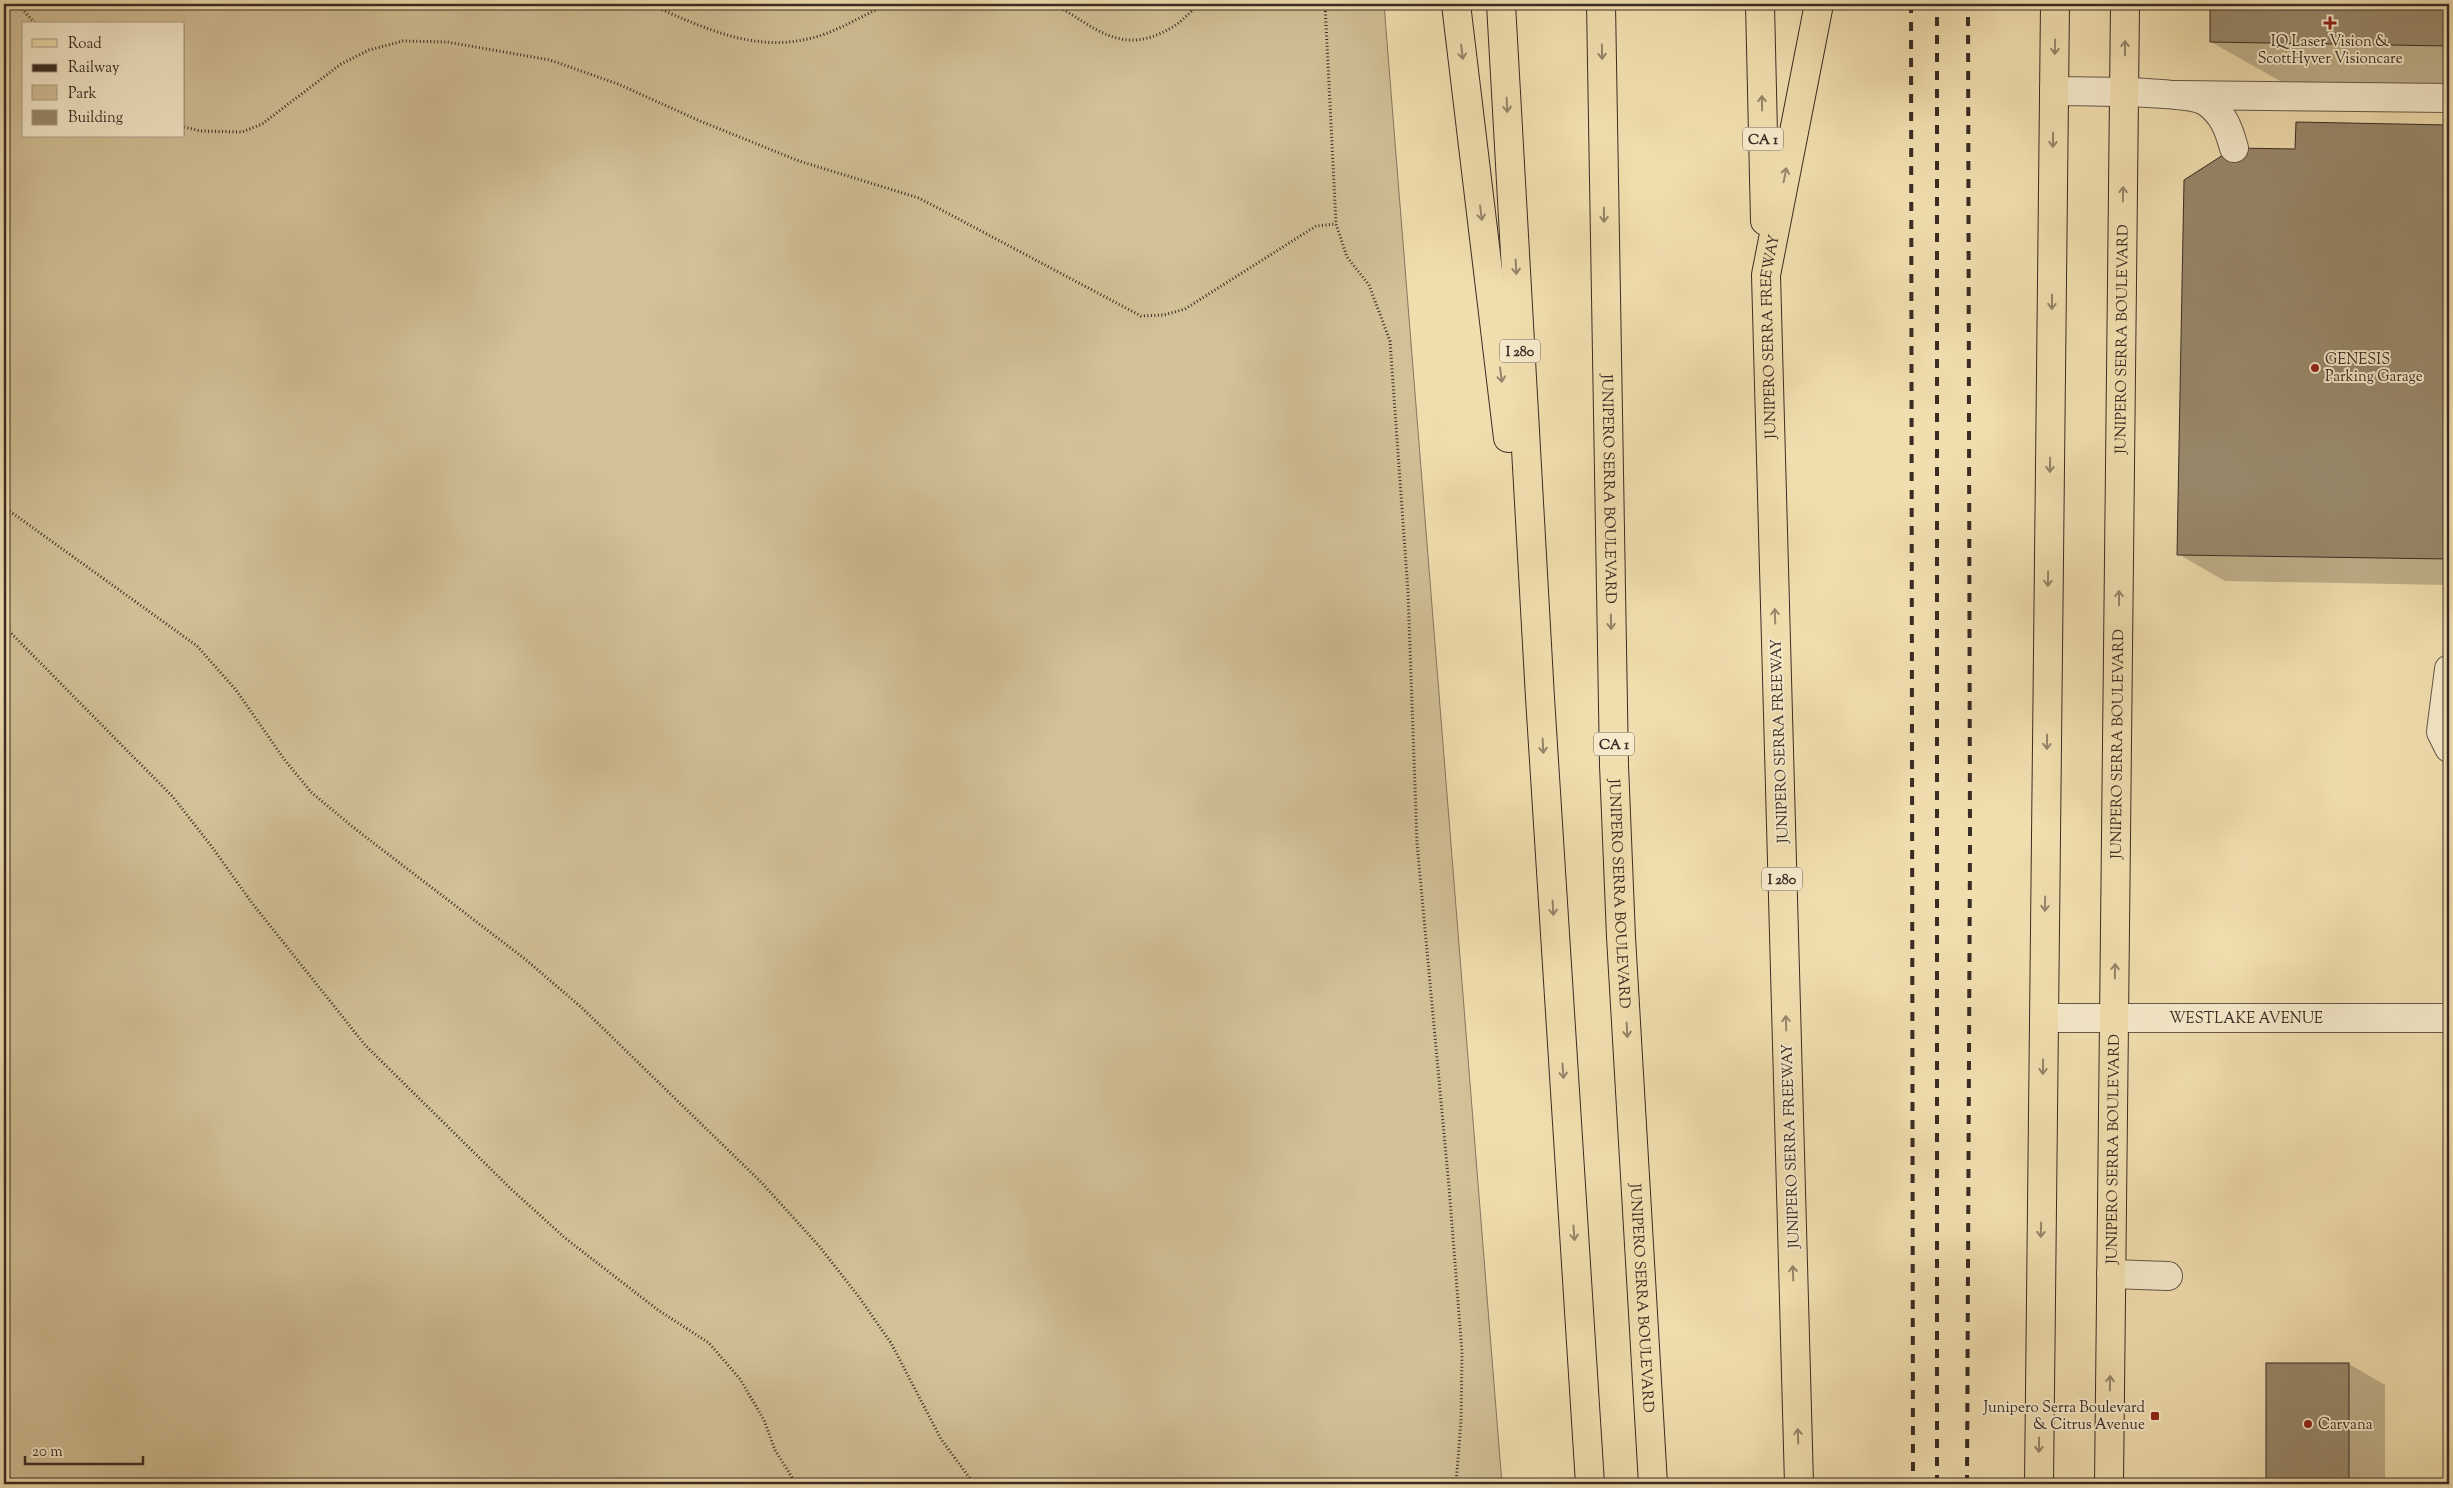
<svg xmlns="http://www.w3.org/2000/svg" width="2453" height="1488" viewBox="0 0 2453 1488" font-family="'Sorts Mill Goudy',serif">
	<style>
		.green { fill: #d2c097; stroke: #86765e; fill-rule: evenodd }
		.shadow { fill: #0003 }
		.building { fill: #99896c; stroke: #392c24 }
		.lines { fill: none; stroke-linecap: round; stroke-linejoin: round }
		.minor-casing { stroke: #675847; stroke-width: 30 }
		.major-casing { stroke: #392c24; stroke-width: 30 }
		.highway-casing { stroke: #392c24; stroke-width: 30 }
		.path { stroke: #392c24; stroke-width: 3; stroke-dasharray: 1 2.5; stroke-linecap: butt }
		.minor { stroke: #f6eacb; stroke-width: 28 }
		.major { stroke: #f1deaf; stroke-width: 28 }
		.highway { stroke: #f1deaf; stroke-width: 28 }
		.rail { stroke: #392c24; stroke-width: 4; stroke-dasharray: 9 9; stroke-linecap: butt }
		.oneway { stroke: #95856a }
		.poi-dot { fill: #8f2418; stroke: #f6eacb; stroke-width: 2 }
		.labels { text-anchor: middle; stroke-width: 4; stroke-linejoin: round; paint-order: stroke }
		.shield { fill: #f6eacb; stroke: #726556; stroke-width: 1 }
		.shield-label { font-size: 14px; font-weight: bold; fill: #392c24 }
		.poi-label { font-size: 15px; fill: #392c24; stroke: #f6eacb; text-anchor: start }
		.street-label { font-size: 15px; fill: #392c24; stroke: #f6eacb }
	</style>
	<rect width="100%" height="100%" fill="#f1deaf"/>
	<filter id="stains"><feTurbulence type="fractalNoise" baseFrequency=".004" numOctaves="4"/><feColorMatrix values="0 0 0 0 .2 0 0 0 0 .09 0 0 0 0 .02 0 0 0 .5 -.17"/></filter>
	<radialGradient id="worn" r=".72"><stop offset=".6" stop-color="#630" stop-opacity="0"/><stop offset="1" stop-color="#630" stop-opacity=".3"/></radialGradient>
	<path class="green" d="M4 4H1384L1502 1484H4ZM24 24H184V136H24Z"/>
	<g class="shadow">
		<polygon points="2212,4 2449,4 2449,92 2294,89 2211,42"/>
		<polygon points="2297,123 2449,126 2449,585 2225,581 2178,554 2296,151"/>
		<polygon points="2268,1364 2349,1364 2385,1385 2385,1484 2267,1484"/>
	</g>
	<g class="building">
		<polygon points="2210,4 2449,4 2449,46 2210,42"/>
		<polygon points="2296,122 2449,125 2449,559 2177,555 2184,180 2234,148 2295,149"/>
		<rect x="2266" y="1363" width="83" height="121"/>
	</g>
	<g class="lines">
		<g class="minor-casing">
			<g id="minor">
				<path d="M2054 91C2081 92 2191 90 2208 103 2224 115 2229 130 2234 148"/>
				<polyline points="2177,95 2449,98"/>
				<polyline points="2449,669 2441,732 2449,748"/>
				<path id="s1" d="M2044 1018H2449"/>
				<polyline points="2111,1274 2168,1276"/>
			</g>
		</g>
		<g class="major-casing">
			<g id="major">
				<polyline points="2039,1484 2055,4"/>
				<path id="s2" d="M2109 1484 2125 4"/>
			</g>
		</g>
		<g class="highway-casing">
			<g id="highway">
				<polyline points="1456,4 1508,438"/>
				<polyline points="1501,4 1540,698 1590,1484"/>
				<path id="s3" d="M1601 4 1614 765 1621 937 1653 1484"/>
				<polyline points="1760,4 1765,221"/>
				<path id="s4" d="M1799 1484 1766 275 1819 4"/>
			</g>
		</g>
		<g class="path">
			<polyline points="17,4 36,24"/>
			<path d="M649 4C707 29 760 57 825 34 846 26 867 14 887 4"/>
			<path d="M1054 4C1097 28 1121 57 1171 28 1182 22 1190 11 1201 4"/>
			<polyline points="1325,4 1336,224 1347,257 1369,285 1390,341 1408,592 1417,843 1449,1187 1462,1352 1461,1422 1456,1484"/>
			<polyline points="184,127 201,131 242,132 262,124 341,64 369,50 403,41 447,42 550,60 618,84 700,121 799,161 919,198 1141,316 1164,315 1185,309 1316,226 1336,224"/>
			<polyline points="4,507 197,646 236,690 284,759 311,792 354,828 525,959 581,1007 762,1183 819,1246 859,1297 891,1343 941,1439 974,1484"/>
			<polyline points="4,626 173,797 212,847 252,903 365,1045 511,1189 565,1238 658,1310 709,1343 740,1379 764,1420 775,1450 793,1479 801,1484"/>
		</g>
		<use href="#minor" class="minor"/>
		<use href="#major" class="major"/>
		<use href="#highway" class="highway"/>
		<g class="rail">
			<polyline points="1911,4 1913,1484"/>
			<polyline points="1937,1484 1937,4"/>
			<polyline points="1967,1484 1970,843 1968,4"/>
		</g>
	</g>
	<defs><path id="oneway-shaft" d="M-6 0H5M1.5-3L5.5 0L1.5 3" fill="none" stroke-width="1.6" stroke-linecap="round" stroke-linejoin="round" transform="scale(1.25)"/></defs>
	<g class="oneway">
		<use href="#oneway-shaft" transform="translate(2055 47) rotate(91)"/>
		<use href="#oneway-shaft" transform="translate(2125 48) rotate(-90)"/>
		<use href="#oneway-shaft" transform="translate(1462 52) rotate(83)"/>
		<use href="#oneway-shaft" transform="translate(1602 52) rotate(89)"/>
		<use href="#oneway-shaft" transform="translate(1762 103) rotate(-91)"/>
		<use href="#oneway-shaft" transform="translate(1507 105) rotate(87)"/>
		<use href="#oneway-shaft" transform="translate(2053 140) rotate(91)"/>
		<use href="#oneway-shaft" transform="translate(1785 175) rotate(-79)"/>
		<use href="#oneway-shaft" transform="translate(2123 194) rotate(-89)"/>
		<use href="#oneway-shaft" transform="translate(1481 213) rotate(83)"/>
		<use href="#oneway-shaft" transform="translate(1604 215) rotate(89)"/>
		<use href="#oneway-shaft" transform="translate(1516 267) rotate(87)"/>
		<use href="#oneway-shaft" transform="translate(2052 302) rotate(91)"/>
		<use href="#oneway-shaft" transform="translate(1501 375) rotate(83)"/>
		<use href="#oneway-shaft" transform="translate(2050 465) rotate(91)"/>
		<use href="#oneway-shaft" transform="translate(2048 579) rotate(91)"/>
		<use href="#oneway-shaft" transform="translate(2119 598) rotate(-90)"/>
		<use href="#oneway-shaft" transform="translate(1775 616) rotate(-92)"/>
		<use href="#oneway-shaft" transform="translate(1611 622) rotate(89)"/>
		<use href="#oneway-shaft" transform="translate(2047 742) rotate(91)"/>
		<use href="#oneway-shaft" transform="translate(1543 746) rotate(87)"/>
		<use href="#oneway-shaft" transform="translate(2045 904) rotate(91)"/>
		<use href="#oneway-shaft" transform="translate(1553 908) rotate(87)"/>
		<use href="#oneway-shaft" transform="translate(2115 971) rotate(-89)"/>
		<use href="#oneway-shaft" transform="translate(1786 1023) rotate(-92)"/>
		<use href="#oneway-shaft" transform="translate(1627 1030) rotate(87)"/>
		<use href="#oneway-shaft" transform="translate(2043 1067) rotate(91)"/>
		<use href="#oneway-shaft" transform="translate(1563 1071) rotate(86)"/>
		<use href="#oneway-shaft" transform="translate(2041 1230) rotate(91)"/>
		<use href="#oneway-shaft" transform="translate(1574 1233) rotate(86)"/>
		<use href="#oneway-shaft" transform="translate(1793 1273) rotate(-92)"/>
		<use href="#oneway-shaft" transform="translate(2110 1383) rotate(-89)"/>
		<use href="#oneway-shaft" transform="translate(1798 1436) rotate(-92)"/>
		<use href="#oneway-shaft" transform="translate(2039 1445) rotate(91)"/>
	</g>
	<g class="poi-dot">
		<path d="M2327.5 15.5h5v5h5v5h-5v5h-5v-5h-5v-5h5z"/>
		<circle cx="2315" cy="368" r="5"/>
		<rect x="2150" y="1411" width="10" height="10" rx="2.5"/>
		<circle cx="2308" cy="1424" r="5"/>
	</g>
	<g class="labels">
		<g class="shield">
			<rect x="1743" y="127.5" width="40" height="23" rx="4"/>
			<rect x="1500" y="339.5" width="40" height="23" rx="4"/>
			<rect x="1594" y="732.5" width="40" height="23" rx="4"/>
			<rect x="1762" y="867.5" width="40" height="23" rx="4"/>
		</g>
		<g class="shield-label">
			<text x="1763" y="144">CA 1</text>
			<text x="1520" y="356">I 280</text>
			<text x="1614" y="749">CA 1</text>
			<text x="1782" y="884">I 280</text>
		</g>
		<g class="poi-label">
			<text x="2330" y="46" text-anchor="middle">IQ Laser Vision &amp;<tspan x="2330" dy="17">ScottHyver Visioncare</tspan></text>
			<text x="2325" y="364">GENESIS<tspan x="2325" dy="17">Parking Garage</tspan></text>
			<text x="2145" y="1412" text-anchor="end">Junipero Serra Boulevard<tspan x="2145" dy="17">&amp; Citrus Avenue</tspan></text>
			<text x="2318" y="1429">Carvana</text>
		</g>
		<g class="street-label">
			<text dy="5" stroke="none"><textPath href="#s4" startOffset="1148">JUNIPERO SERRA FREEWAY</textPath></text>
			<text dy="5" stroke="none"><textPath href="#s2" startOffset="1145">JUNIPERO SERRA BOULEVARD</textPath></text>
			<text dy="5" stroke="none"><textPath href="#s3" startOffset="485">JUNIPERO SERRA BOULEVARD</textPath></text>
			<text transform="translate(1779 741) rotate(-92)" y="5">JUNIPERO SERRA FREEWAY</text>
			<text dy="5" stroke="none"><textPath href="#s2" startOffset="740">JUNIPERO SERRA BOULEVARD</textPath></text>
			<text dy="5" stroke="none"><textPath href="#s3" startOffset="890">JUNIPERO SERRA BOULEVARD</textPath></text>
			<text dy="5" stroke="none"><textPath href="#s1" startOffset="202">WESTLAKE AVENUE</textPath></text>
			<text transform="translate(1790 1146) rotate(-92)" y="5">JUNIPERO SERRA FREEWAY</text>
			<text dy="5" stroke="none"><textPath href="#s2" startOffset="335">JUNIPERO SERRA BOULEVARD</textPath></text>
			<text dy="5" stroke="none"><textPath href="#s3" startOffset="1295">JUNIPERO SERRA BOULEVARD</textPath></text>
		</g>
	</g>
	<rect width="2453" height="1488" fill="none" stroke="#f1deaf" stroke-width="20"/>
	<rect x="5" y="5" width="2443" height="1478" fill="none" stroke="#392c24" stroke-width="2.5"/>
	<rect x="10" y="10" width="2433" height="1468" fill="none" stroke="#392c24"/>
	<rect x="22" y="22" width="162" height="115" fill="#f6eacb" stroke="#aa9e88"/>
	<rect x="32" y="39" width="25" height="8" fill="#f1deaf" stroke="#aa9e88"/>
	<text x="68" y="48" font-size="15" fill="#392c24">Road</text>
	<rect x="32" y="64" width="25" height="8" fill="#392c24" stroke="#aa9e88"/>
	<text x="68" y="72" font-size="15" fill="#392c24">Railway</text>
	<rect x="32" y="85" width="25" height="15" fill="#d2c097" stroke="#aa9e88"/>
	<text x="68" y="98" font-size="15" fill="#392c24">Park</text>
	<rect x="32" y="110" width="25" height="15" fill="#99896c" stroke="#aa9e88"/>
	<text x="68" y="122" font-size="15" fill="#392c24">Building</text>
	<path d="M25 1456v8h118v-8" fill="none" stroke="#392c24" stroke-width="2.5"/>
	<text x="32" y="1456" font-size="15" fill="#392c24" stroke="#f6eacb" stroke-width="4" paint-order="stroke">20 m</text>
	<rect width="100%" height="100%" filter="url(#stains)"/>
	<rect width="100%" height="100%" fill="url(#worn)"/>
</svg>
